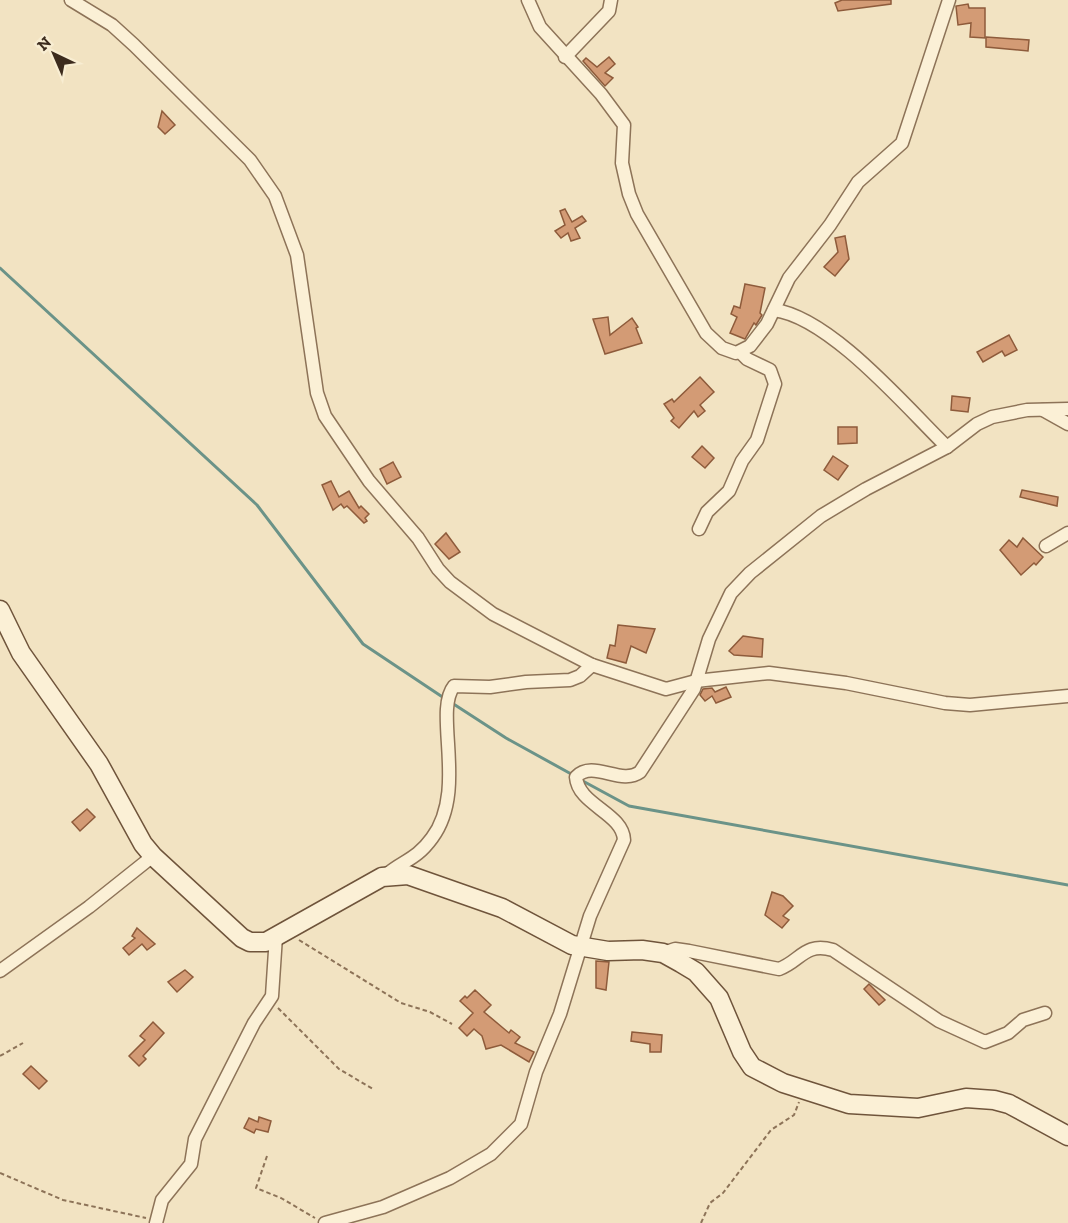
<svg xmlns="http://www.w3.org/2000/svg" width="1068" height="1223" viewBox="0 0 1068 1223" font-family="'Zilla Slab',serif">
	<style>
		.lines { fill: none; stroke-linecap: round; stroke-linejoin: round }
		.stream { stroke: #6b9388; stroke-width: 3 }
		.building { fill: #d39b75; stroke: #8e5b3b; stroke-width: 1.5 }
		.street-casing { stroke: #8d7358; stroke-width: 15 }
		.secondary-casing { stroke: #6f543b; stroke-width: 21 }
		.path { stroke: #8d7358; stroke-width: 2; stroke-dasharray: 4.5 3; stroke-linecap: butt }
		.street { stroke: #fbf0d6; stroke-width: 12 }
		.secondary { stroke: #fbf0d6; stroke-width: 18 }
	</style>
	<rect width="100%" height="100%" fill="#f2e3c2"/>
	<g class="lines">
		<g class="stream">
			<polyline points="0,268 257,505 363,644 444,698"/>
			<polyline points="452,703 506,738 573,775"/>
			<polyline points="581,780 629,806 1068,885"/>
		</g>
	</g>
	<g class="building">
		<polygon points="842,0 891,0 891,4 838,11 835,3"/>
		<polygon points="968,4 969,8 985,8 985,38 970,37 971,23 958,25 956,6"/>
		<polygon points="986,37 1029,40 1028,51 986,47"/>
		<polygon points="609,57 615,64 605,73 613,78 605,86 583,61 586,58 597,67"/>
		<polygon points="162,111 175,125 165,134 158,127"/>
		<polygon points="565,209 572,222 582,216 586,221 575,228 580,238 571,241 568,233 561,238 555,231 565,225 560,211"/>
		<polygon points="845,236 849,259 835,276 824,267 838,252 835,238"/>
		<polygon points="745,284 765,288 760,313 762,315 756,325 754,323 745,339 730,333 737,317 731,314 734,306 740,308"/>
		<polygon points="608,317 610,335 632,318 638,327 636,328 642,343 605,354 593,319"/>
		<polygon points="1009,335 1017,350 1005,356 1002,351 983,362 977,352"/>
		<polygon points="700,377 714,392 700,405 705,411 698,417 694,411 679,428 671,421 674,418 664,404 672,399 674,402"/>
		<polygon points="952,396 970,398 968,412 951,410"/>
		<polygon points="838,427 857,427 857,443 838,444"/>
		<polygon points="702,446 714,458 705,468 692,457"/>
		<polygon points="833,456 848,466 838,480 824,470"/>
		<polygon points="393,462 401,477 387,484 380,469"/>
		<polygon points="331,481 339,497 349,491 359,508 361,506 369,514 365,518 367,521 364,523 347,506 344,508 341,504 333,510 322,485"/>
		<polygon points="1022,490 1058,497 1057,506 1020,497"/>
		<polygon points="446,533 460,552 449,559 435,544"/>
		<polygon points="1023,538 1043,557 1036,565 1034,563 1021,575 1000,550 1009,540 1017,547"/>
		<polygon points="618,625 655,629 646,653 631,646 626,663 607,658 610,645 615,646"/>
		<polygon points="743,636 763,639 762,657 734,655 729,651"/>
		<polygon points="726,687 731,697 716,703 712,696 705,701 700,695 703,689 712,688 715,692"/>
		<polygon points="87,809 95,817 80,831 72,822"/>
		<polygon points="772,892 783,896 793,906 783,916 789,920 782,928 765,915"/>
		<polygon points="137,928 155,944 147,950 142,944 129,955 123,948 135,938 132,936"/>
		<polygon points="596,961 609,962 606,990 596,988"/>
		<polygon points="185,970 193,977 177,992 168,982"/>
		<polygon points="869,984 885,1000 879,1005 864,989"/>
		<polygon points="475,990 491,1005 484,1012 509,1033 511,1030 520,1037 515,1043 534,1052 529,1062 501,1045 486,1049 482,1036 474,1029 467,1036 459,1028 473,1013 460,1001 465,996 467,998"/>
		<polygon points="153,1022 164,1033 143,1056 146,1059 139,1066 129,1056 145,1040 140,1036"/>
		<polygon points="632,1032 662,1035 661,1052 650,1052 650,1044 631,1041"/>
		<polygon points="31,1066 47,1081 39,1089 23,1074"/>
		<polygon points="259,1117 271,1121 268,1132 256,1129 254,1133 244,1128 249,1118 258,1122"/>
	</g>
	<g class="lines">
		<g class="street-casing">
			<g id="street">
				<polyline points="71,0 112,25 134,45 250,160 275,196 297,255 317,393 325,416 369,481 418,538 438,569 450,582 493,614 592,665 666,689 696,681 769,673 846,683 945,703 970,705 1068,696"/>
				<polyline points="528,0 540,27 601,94 624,125 622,163 629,194 637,214 706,333 722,348 736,353 750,346 767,324 789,278 830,225 858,182 902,143 949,0"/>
				<polyline points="565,57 609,11 611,0"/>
				<path d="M774 310C830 317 907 408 947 447"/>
				<polyline points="1043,410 1068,424"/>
				<polyline points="699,529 707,512 729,491 742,461 757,440 775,384 770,370 747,359 740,352"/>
				<polyline points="1046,546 1068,533"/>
				<path d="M386 875C404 860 416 860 432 838 468 790 433 712 454 686L490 687 526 682 570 680 580 676 592 665"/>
				<path d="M663 953 675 949 689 951 779 969C801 961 804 942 833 950L939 1021 985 1042 1008 1033 1023 1020 1045 1013"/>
				<polyline points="0,971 89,907 153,856"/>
				<polyline points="156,1223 162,1200 191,1164 195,1139 254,1023 272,996 276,936"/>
				<path d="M325 1223 383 1207 450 1178 491 1154 521 1124 536 1072 560 1014 590 916 624 840C623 813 578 805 576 777 593 759 621 786 640 772L694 689 709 639 731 593 750 573 821 516 866 489 947 447 977 424 992 417 1027 410 1068 409"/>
			</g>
		</g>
		<g class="secondary-casing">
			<polyline id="secondary" points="0,610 21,653 99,764 143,844 153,856 242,938 250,942 266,942 382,877 408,875 502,908 572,945 608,951 642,950 663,953 681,963 696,972 719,998 742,1052 752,1067 783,1083 849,1104 918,1108 966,1098 994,1100 1009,1104 1068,1136"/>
		</g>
		<g class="path">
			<polyline points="299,940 401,1003 430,1012 452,1024"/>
			<polyline points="278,1008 339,1069 373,1089"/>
			<polyline points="0,1056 23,1043"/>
			<polyline points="267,1156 256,1188 281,1198 315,1218"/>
			<polyline points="0,1173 63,1200 146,1218"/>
			<polyline points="701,1223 710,1203 723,1193 771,1130 794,1115 799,1102"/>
		</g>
		<use href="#street" class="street"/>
		<use href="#secondary" class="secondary"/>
	</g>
	<g transform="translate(54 54) rotate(316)" stroke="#f8edd2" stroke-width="4.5" paint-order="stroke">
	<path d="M0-4.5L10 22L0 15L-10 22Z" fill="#3c2b1d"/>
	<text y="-9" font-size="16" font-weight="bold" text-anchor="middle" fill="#3c2b1d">N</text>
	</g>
</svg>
